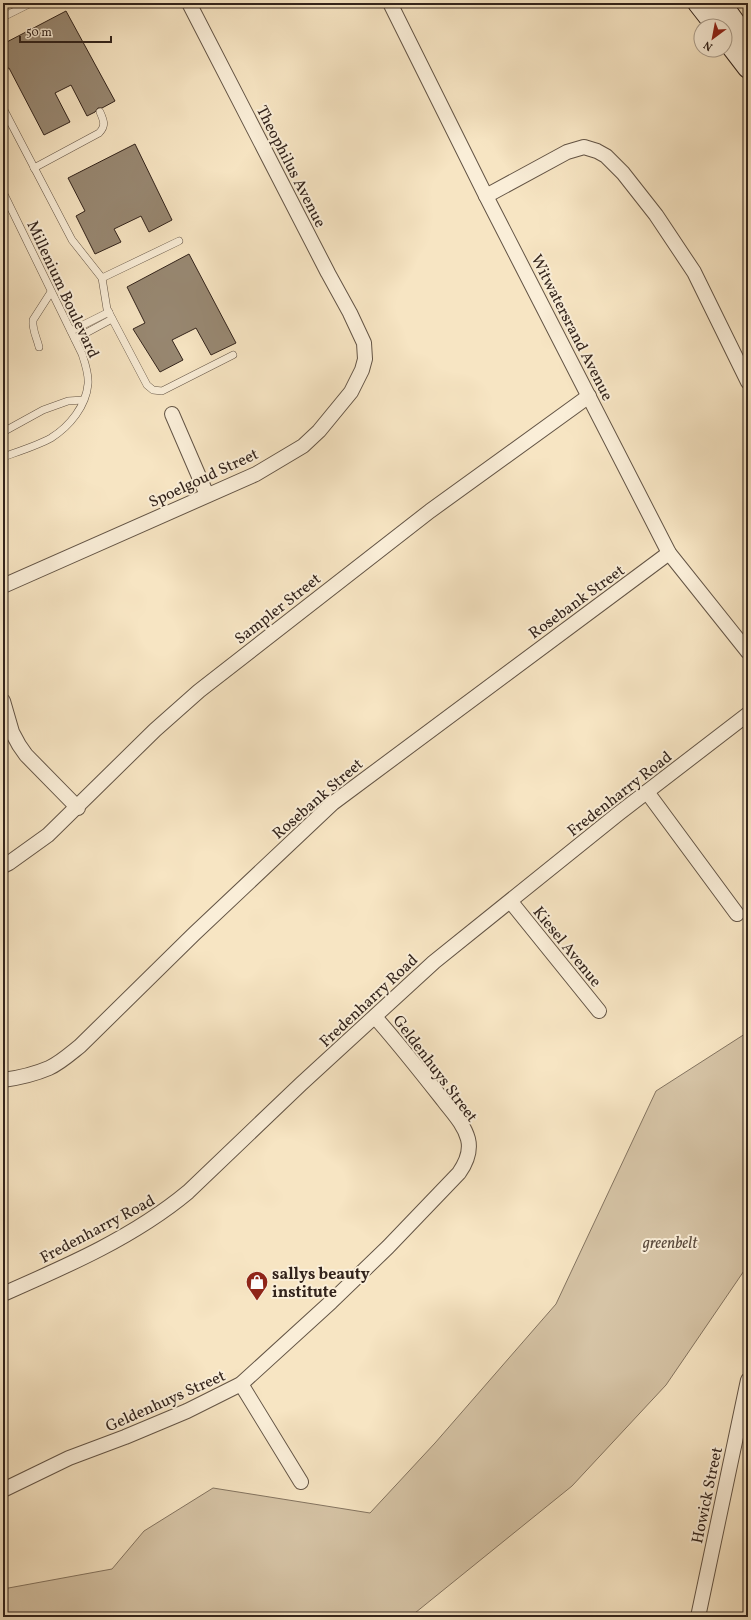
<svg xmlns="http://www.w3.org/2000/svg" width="751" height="1620" viewBox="0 0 751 1620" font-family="Vollkorn,serif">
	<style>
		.green { fill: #d6c4a6; stroke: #847460 }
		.building { fill: #988872; stroke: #32231b }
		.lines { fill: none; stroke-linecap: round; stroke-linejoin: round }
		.lane-casing { stroke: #635445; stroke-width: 8 }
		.street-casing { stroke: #635445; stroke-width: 16 }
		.secondary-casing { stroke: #32231b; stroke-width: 22 }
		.lane { stroke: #faeed8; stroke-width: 7 }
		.street { stroke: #faeed8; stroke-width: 14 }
		.secondary { stroke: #faeed8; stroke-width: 20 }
		.labels { text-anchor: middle; stroke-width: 4; stroke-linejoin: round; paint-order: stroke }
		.street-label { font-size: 16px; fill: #32231b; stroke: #faeed8 }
		.park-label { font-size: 16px; font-style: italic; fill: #5b4b3e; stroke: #faeed8 }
		.poi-label { font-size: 16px; font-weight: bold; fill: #32231b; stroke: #faeed8; text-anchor: start }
	</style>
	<rect width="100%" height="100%" fill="#f7e5c3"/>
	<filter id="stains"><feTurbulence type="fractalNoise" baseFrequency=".005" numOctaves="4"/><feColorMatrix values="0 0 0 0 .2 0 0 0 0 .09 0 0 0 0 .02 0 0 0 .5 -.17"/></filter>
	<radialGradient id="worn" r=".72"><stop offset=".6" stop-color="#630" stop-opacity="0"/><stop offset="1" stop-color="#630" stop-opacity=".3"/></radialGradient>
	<polygon class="green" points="748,1032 748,1265 666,1385 572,1486 410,1617 3,1617 3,1589 112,1569 144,1531 213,1488 370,1513 435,1443 556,1304 656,1091"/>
	<g class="building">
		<polygon points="66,11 115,101 102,108 98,108 95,112 87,116 71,85 55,93 70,122 44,135 9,68 5,69 3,57 3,44"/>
		<polygon points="135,144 172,220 149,232 141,216 114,229 121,242 95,254 76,216 85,211 68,178"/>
		<polygon points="189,254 236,343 211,355 196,328 172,340 183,360 160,372 133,329 145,323 127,287"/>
	</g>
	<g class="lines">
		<g class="lane-casing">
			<g id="lane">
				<polyline points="3,17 31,3"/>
				<polyline points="3,108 72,240 102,278 107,309 147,385 153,390 162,391 233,355"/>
				<path d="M34 168 99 133C106 126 104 121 100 112"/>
				<path d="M3 192 82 354C85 363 89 374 88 384 86 406 70 426 51 438 39 445 17 452 3 457"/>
				<polyline points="102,278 179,241"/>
				<polyline points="71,331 109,312"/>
				<polyline points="75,339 112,319"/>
				<path d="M39 347C37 338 32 330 33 320L51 292"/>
				<polyline points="3,432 43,410 68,401 83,400"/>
			</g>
		</g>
		<g class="street-casing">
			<g id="street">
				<polyline points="390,3 486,196 669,553 748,652"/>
				<polyline points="486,196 567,152 584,147 597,151 606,156 623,173 656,215 694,272 748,382"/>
				<polyline points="172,414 207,495"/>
				<polyline points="3,586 256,474 303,446 319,431 351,392 362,370 365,359 364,343 350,313 328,273 189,3"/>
				<polyline points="3,701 12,732 19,745 26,755 78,808"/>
				<polyline points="647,792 737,914"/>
				<polyline points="3,866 9,863 48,835 155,730 199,691 430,511 589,396"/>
				<polyline points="511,902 599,1011"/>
				<path d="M3 1080C18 1078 35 1074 49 1068 60 1063 70 1054 80 1046L194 934 333 803 669 553"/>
				<path d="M3 1294C67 1266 134 1237 188 1192L301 1084 434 962 618 814 748 714"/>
				<polyline points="241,1384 301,1482"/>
				<path d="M3 1490 69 1458 125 1437 187 1411 241 1384 331 1302 388 1247 459 1173C466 1163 471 1151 468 1139 464 1124 452 1112 443 1100 421 1072 399 1044 375 1017"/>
				<polyline points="698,1617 748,1380"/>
			</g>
		</g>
		<g class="secondary-casing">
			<g id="secondary">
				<polyline points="698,3 716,26"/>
				<polyline points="721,3 748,41"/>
				<polyline points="725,38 748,68"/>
			</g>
		</g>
		<use href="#lane" class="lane"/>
		<use href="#street" class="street"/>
		<use href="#secondary" class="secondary"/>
	</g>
	<defs>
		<g id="shop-pin" transform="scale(1.15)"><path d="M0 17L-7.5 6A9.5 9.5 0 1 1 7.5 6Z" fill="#8f2418" stroke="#faeed8"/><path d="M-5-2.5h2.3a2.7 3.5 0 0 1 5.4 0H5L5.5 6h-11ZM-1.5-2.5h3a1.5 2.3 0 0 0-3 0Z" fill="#fff"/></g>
	</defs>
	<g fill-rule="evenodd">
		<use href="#shop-pin" x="257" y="1282"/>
	</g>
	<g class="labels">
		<g class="street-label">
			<text transform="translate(292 166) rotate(63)" y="6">Theophilus Avenue</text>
			<text transform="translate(64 289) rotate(65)" y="6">Millenium Boulevard</text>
			<text transform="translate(573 327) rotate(63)" y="6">Witwatersrand Avenue</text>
			<text transform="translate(203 477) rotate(-25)" y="6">Spoelgoud Street</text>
			<text transform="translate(576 601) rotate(-36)" y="6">Rosebank Street</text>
			<text transform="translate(277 608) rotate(-38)" y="6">Sampler Street</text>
			<text transform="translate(619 793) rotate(-38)" y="6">Fredenharry Road</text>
			<text transform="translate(317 798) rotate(-41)" y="6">Rosebank Street</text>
			<text transform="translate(568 946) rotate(51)" y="6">Kiesel Avenue</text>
			<text transform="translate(368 1000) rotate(-43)" y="6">Fredenharry Road</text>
			<text transform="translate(436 1068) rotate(53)" y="6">Geldenhuys Street</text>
			<text transform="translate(97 1228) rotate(-28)" y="6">Fredenharry Road</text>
			<text transform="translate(165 1400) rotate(-24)" y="6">Geldenhuys Street</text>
			<text transform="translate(706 1495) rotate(-78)" y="6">Howick Street</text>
		</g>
		<g class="park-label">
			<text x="670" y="1248">greenbelt</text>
		</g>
		<g class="poi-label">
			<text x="272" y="1279">sallys beauty<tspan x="272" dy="18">institute</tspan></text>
		</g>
	</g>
	<rect width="751" height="1620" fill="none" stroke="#f7e5c3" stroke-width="16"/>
	<rect x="4" y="4" width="743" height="1612" fill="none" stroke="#32231b" stroke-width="2"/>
	<rect x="8" y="8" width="735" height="1604" fill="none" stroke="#32231b"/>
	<g transform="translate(713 38) rotate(212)"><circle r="19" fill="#faeed8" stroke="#aa9d8c"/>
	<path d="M0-3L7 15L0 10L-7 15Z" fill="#8f2418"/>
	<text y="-6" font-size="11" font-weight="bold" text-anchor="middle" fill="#32231b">N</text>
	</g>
	<path d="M20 36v6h91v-6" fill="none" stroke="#32231b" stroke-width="2"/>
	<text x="26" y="36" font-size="12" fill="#32231b" stroke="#faeed8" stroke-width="3" paint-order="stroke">50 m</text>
	<rect width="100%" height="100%" filter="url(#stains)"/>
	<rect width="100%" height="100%" fill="url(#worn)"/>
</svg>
